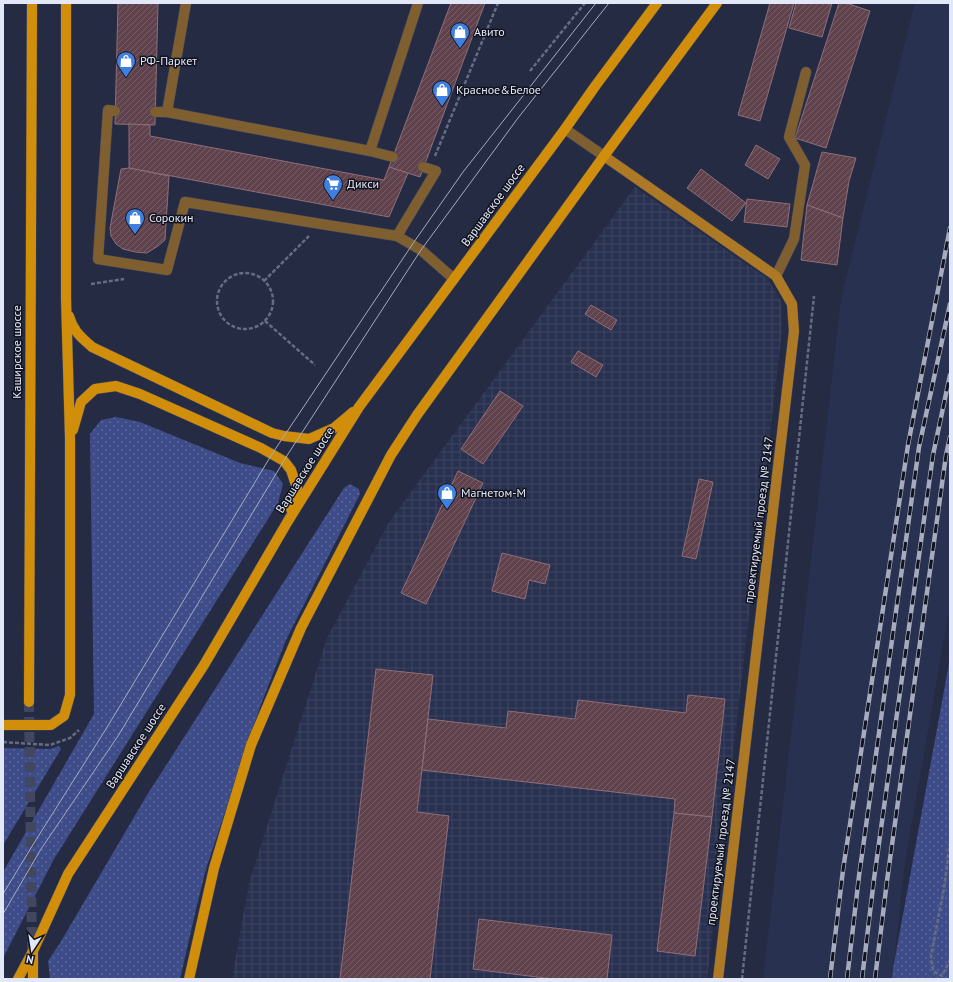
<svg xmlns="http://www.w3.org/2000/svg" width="953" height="982" viewBox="0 0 953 982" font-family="'PT Sans',sans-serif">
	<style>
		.built { fill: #293150 }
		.industrial { fill: url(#industrial-grid) }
		.grass { fill: url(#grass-dots) }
		.building { fill: url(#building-hatch); stroke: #8f6e79 }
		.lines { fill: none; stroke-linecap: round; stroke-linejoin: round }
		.primary-tunnel { stroke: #41475e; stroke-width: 10; stroke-dasharray: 10 5; stroke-linecap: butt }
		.lane-casing { stroke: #434960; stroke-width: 11 }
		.street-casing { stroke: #434960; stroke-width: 11 }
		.secondary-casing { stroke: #434960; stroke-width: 11 }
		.primary-casing { stroke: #434960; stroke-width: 11 }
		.path { stroke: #666d82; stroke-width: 2.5; stroke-dasharray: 4 2; stroke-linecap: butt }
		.lane { stroke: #7f5e2f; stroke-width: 10 }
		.street { stroke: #7f5e2f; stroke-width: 10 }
		.secondary { stroke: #ad7925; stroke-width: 10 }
		.primary { stroke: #d18e0a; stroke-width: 10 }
		.tram { stroke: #a6acbe; stroke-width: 1 }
		.rail-casing { stroke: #a6acbe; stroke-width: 4.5 }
		.rail { stroke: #11141f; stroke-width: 3; stroke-dasharray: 9; stroke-linecap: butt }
		.labels { text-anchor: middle; stroke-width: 3; stroke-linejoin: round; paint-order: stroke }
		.poi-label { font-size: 12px; fill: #e3e8f8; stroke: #11141f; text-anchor: start }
		.street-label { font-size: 12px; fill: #e3e8f8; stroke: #11141f }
	</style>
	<defs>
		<pattern id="industrial-grid" width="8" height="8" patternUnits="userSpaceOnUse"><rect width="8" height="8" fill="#293150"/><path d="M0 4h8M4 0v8" fill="none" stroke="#3e4561"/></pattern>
		<pattern id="grass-dots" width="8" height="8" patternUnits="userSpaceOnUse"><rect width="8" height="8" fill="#3e4d89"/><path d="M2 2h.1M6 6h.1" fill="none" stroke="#5a679a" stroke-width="1.8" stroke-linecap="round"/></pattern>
		<pattern id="building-hatch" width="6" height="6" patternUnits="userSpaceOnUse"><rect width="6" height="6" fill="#60424d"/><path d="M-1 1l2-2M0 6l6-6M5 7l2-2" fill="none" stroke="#775d67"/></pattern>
	</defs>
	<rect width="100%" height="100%" fill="#242b43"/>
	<polygon class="built" points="915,3 950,3 950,604 905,863 892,979 763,979 841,299"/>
	<polygon class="industrial" points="635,187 768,279 781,301 782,330 707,979 232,979 249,883 327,638 389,522"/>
	<g class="grass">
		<polygon points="116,417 140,422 240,463 274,471 283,484 278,503 54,859 3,958 3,872 94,714 90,434 101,420"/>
		<polygon points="350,484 359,489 360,494 286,640 260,707 206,869 197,905 180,979 50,979 48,961 60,943 147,795 344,488"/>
		<polygon points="950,658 950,979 892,979 893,969"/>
		<polygon points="59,746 61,749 3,845 3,748 50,749"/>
	</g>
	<g class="building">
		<polygon points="118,3 158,3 155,125 115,124"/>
		<polygon points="451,3 485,3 420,177 389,167"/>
		<polygon points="770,3 794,3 760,121 738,115"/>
		<polygon points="796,3 832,3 822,37 789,28"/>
		<polygon points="839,3 846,3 870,11 826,148 795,138"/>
		<polygon points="129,124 150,125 150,136 384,180 389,167 408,173 389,217 129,168"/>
		<polygon points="756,145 780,159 768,179 745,165"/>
		<polygon points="822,152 856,158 849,181 843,218 807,205"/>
		<polygon points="129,168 169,176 165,240 158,246 147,253 135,252 123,249 116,244 111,236 110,228 121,169"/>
		<polygon points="701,169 746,203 732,221 687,188"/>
		<polygon points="747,199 790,204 787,227 744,222"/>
		<polygon points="807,205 843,218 837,265 801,260"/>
		<polygon points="591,305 617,320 611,330 585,314"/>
		<polygon points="578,351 603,365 596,377 571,362"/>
		<polygon points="500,391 523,406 483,464 461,449"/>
		<polygon points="458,471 483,483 426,604 401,593"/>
		<polygon points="699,479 713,482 696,559 682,556"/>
		<polygon points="502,553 550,565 545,584 529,580 525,599 492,591"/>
		<polygon points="376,669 433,675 417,812 449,816 430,979 340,979"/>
		<polygon points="688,695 725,699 712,817 674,813 675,799 422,770 428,719 506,728 508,711 575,719 578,700 686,713"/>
		<polygon points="674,813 712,817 695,956 657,951"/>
		<polygon points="479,919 612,935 607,979 553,979 473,969"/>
	</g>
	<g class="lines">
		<polyline class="primary-tunnel" points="29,702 32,955"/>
		<g class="lane-casing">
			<g id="lane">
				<polyline points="186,3 167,112 370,151 418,3"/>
				<polyline points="115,111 108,110 98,259 167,270 185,202 321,224 397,236 421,250 454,279"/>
				<polyline points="155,112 167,112"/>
				<polyline points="370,151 393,157"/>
				<polyline points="397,236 436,171 423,167"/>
				<polyline points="776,276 794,239 805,165 789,137 806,72"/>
			</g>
		</g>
		<g class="street-casing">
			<polyline id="street" points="565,129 604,156"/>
		</g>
		<g class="secondary-casing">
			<polyline id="secondary" points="604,156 776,276 792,304 794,331 718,979"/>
		</g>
		<g class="primary-casing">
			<g id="primary">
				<path d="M69 316C73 331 81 337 92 347L272 433 284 436 309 439 334 428 353 412"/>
				<polyline points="73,430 81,402 95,389 116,386 140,394 261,448 284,461 291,470 297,488 291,509"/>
				<polyline points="29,702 32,3"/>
				<polyline points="3,725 51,725 64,716 70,695 70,439 66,298 66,3"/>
				<polyline points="33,953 33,979"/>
				<polyline points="18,979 33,951 68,874 204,665 288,521 359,407 565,129 596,85 657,3"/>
				<polyline points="189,979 214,868 251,745 301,628 391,455 417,415 604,156 717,3"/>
			</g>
		</g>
		<g class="path">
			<polyline points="530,71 585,3"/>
			<polyline points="435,156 498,3"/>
			<circle cx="245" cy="301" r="28"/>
			<polyline points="264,281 309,236"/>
			<polyline points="91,284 124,279"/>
			<polyline points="265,321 315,365"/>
			<polyline points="3,742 50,745 70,738 79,730"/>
			<polyline points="950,842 944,888 931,956 933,971 942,976 950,960"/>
			<polyline points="742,979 814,296"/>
		</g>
		<use href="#lane" class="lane"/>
		<use href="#street" class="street"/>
		<use href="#secondary" class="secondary"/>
		<use href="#primary" class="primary"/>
		<g class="tram">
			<polyline points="3,894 34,843 106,729 272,454 414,242 463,172 596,3"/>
			<polyline points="3,914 41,849 118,736 288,454 421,250 518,118 609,3"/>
		</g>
		<g class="rail-casing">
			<g id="rail">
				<polyline points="830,979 843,870 908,445 950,228"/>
				<polyline points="847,979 859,876 919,447 950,304"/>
				<polyline points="862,979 874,879 933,455 950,375"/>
				<polyline points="875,979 887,881 946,455 950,437"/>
			</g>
		</g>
		<use href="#rail" class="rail"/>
	</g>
	<defs>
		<g id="shop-pin" transform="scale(1)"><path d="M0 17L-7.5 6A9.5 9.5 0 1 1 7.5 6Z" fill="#3f7fe0" stroke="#11141f"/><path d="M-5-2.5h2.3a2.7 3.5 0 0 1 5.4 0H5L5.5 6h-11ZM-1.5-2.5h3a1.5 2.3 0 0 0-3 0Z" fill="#fff"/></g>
		<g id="supermarket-pin" transform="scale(1)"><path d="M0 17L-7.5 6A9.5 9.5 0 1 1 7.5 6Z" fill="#3f7fe0" stroke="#11141f"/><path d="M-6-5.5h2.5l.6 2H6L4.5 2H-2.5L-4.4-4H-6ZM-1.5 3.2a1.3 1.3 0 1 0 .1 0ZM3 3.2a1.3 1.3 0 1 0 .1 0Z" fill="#fff"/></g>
	</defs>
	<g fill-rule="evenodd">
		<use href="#shop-pin" x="460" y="32"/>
		<use href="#shop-pin" x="126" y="61"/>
		<use href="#shop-pin" x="442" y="90"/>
		<use href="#supermarket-pin" x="333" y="184"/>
		<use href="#shop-pin" x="135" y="218"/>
		<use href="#shop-pin" x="447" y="493"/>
	</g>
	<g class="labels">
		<g class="poi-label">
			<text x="474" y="36">Авито</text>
			<text x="140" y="65">РФ-Паркет</text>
			<text x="456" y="94">Красное&amp;Белое</text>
			<text x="347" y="188">Дикси</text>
			<text x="149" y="222">Сорокин</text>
			<text x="461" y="497">Магнетом-М</text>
		</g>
		<g class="street-label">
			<text transform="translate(493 205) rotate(-54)" y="4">Варшавское шоссе</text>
			<text transform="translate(17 352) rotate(-90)" y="4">Каширское шоссе</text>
			<text transform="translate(305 470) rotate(-58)" y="4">Варшавское шоссе</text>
			<text transform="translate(759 520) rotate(-83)" y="4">проектируемый проезд № 2147</text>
			<text transform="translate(136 746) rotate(-57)" y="4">Варшавское шоссе</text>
			<text transform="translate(721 842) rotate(-83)" y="4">проектируемый проезд № 2147</text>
		</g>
	</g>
	<rect width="953" height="982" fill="none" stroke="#e3e8f8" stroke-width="8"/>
	<g transform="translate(32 950) rotate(192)" stroke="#11141f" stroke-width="3" paint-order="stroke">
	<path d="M0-3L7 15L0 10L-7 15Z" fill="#e3e8f8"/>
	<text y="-6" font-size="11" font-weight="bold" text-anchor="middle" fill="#e3e8f8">N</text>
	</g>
</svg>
